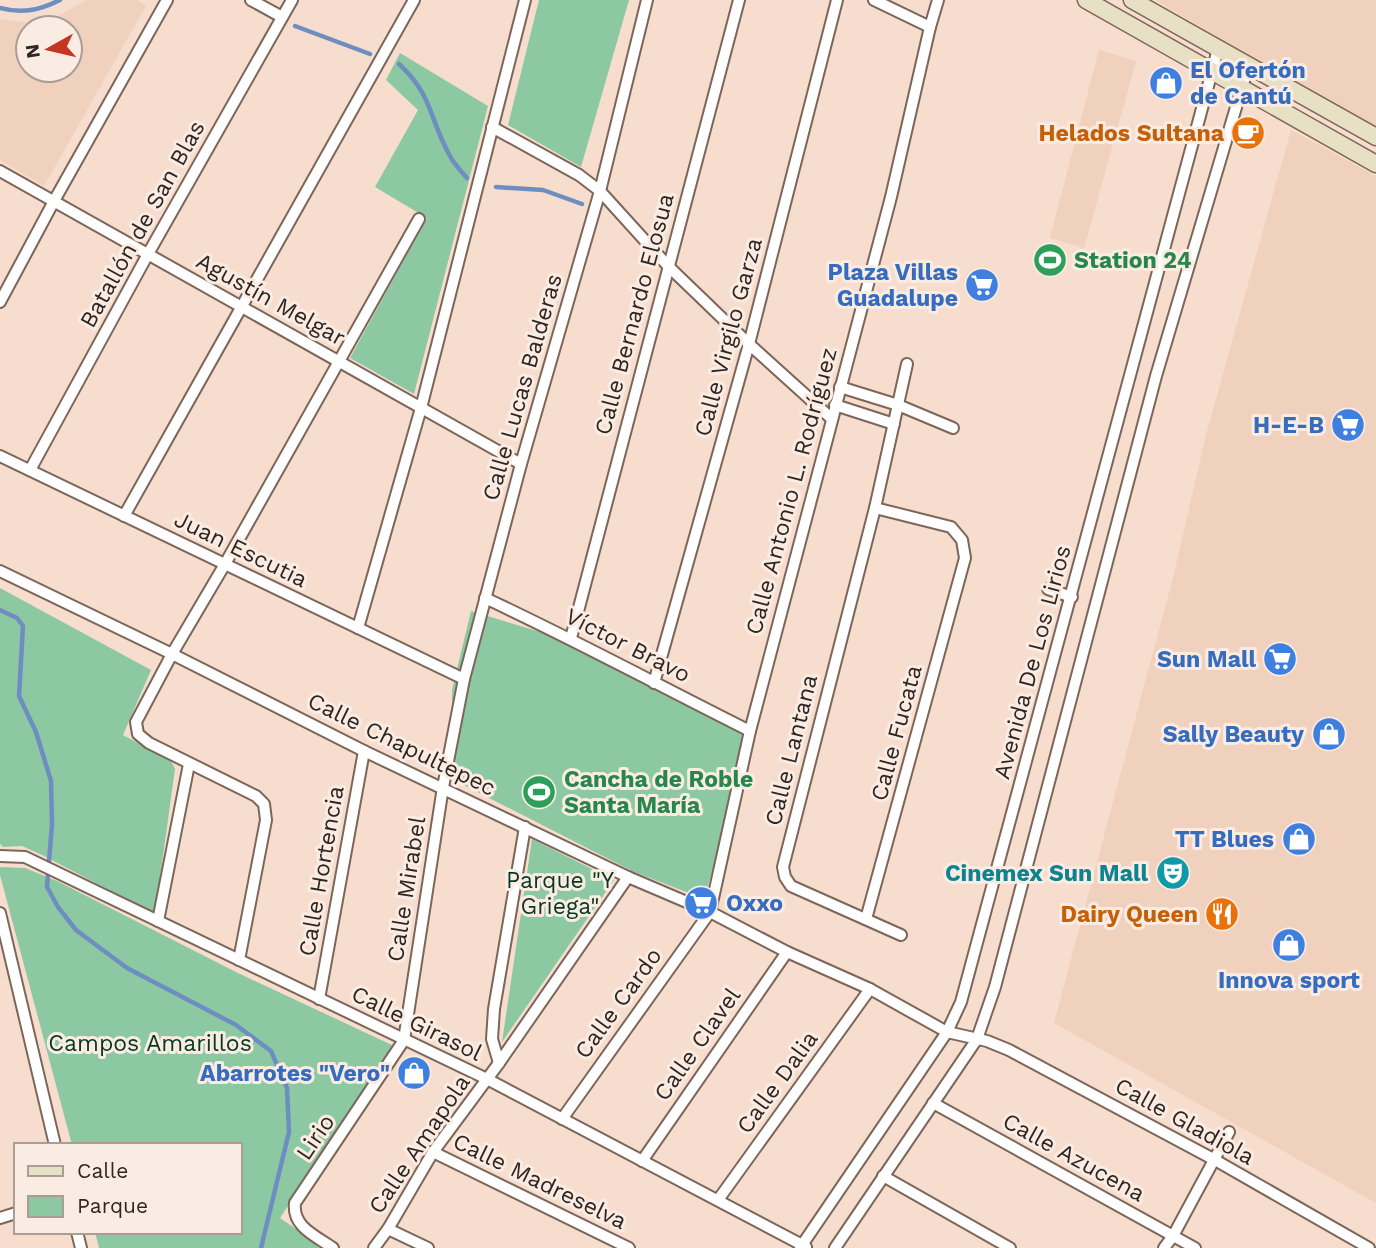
<svg xmlns="http://www.w3.org/2000/svg" width="1376" height="1248" viewBox="0 0 1376 1248" font-family="'Work Sans',sans-serif">
	<style>
		.built { fill: #f0d1bd; fill-rule: evenodd }
		.green { fill: #8cc9a2 }
		.lines { fill: none; stroke-linecap: round; stroke-linejoin: round }
		.stream { stroke: #6e8ec2; stroke-width: 4.5 }
		.street-casing { stroke: #7c6659; stroke-width: 14 }
		.secondary-casing { stroke: #7c6659; stroke-width: 19 }
		.street { stroke: #fff; stroke-width: 10 }
		.secondary { stroke: #e8e0c4; stroke-width: 16 }
		.labels { text-anchor: middle; stroke-width: 6; stroke-linejoin: round; paint-order: stroke }
		.shop-label { font-size: 23px; font-weight: bold; fill: #366cbe; stroke: #fbece3; text-anchor: end }
		.food-label { font-size: 23px; font-weight: bold; fill: #c56008; stroke: #fbece3; text-anchor: end }
		.street-label { font-size: 23px; fill: #2f2621; stroke: #fbece3 }
		.leisure-label { font-size: 23px; font-weight: bold; fill: #27864d; stroke: #fbece3; text-anchor: start }
		.culture-label { font-size: 23px; font-weight: bold; fill: #0d838f; stroke: #fbece3; text-anchor: end }
		.park-label { font-size: 23px; fill: #063a20; stroke: #fbece3 }
	</style>
	<rect width="100%" height="100%" fill="#f6ddce"/>
	<g class="built">
		<path d="M87 0H137L146 6 44 186 0 160V19L30 23 51 20ZM70 28V70H28V28Z"/>
		<polygon points="1155,0 1376,0 1376,130"/>
		<polygon points="1099,50 1136,61 1084,248 1050,238"/>
		<polygon points="1291,130 1376,176 1376,1203 1054,1023 1174,574 1206,435"/>
	</g>
	<g class="green">
		<polygon points="539,0 629,0 581,167 508,125"/>
		<polygon points="400,53 488,106 414,394 350,358 427,218 375,187 418,110 386,80"/>
		<polygon points="0,588 151,670 123,735 171,761 175,769 155,914 42,855 22,846 3,847 0,844"/>
		<polygon points="471,611 570,641 752,733 704,899 632,871 454,780 452,766 452,690"/>
		<polygon points="532,839 614,880 502,1042"/>
		<polygon points="0,867 25,868 57,881 238,973 394,1046 280,1218 324,1248 99,1248 95,1232 240,1232 240,1145 72,1145 0,875"/>
	</g>
	<g class="lines">
		<g class="stream">
			<path d="M0 8C22 14 40 10 60 0"/>
			<polyline points="295,26 370,54"/>
			<path d="M399 64C433 95 429 119 450 156 454 164 461 171 467 178"/>
			<polyline points="496,187 543,190 582,204"/>
			<polyline points="0,610 17,618 23,626 19,696 36,732 51,781 52,824 47,887 58,907 76,930 127,968 236,1025 271,1051 287,1088 289,1132 261,1248"/>
		</g>
		<g class="street-casing">
			<g id="street">
				<polyline points="251,0 282,17"/>
				<polyline points="874,0 930,27"/>
				<polyline points="492,127 579,175 600,191 668,266 749,344 832,419"/>
				<polyline points="0,171 521,464"/>
				<polyline points="0,302 54,201 167,0"/>
				<polyline points="840,387 898,405 953,428"/>
				<polyline points="835,405 894,424"/>
				<polyline points="0,456 464,679"/>
				<polyline points="30,470 148,254 292,0"/>
				<path d="M124 516C222 344 316 172 414 0"/>
				<polyline points="0,571 172,654 364,751 628,877 710,912 787,952 870,989 947,1032 987,1041 1009,1050 1215,1160 1369,1248"/>
				<polyline points="1048,589 1072,597"/>
				<path d="M485 598C575 640 662 687 750 731"/>
				<polyline points="358,628 421,408 525,0"/>
				<polyline points="571,638 739,0"/>
				<polyline points="654,683 749,344 837,0"/>
				<polyline points="0,856 25,857 487,1079 806,1247"/>
				<polyline points="0,913 55,1145"/>
				<polyline points="866,919 965,558 962,540 951,527 875,508"/>
				<polyline points="158,921 189,764"/>
				<polyline points="901,935 791,886 785,877 783,867 875,508 907,364"/>
				<polyline points="239,960 266,820 264,804 256,796 149,743 138,734 136,722 172,654 225,564 419,219"/>
				<polyline points="319,999 364,751"/>
				<polyline points="499,1063 492,1039 494,1009 525,827"/>
				<polyline points="933,1103 1195,1248"/>
				<polyline points="562,1119 710,912 750,731 891,197 930,27 938,0"/>
				<polyline points="433,1152 629,1248"/>
				<polyline points="642,1161 787,952"/>
				<polyline points="883,1176 1010,1248"/>
				<polyline points="718,1200 870,989"/>
				<polyline points="0,1218 16,1213"/>
				<polyline points="388,1229 428,1248"/>
				<polyline points="77,1232 81,1248"/>
				<path d="M333 1248C316 1236 292 1227 295 1203L404 1040 443 787 464 679 521 464 600 191 647 0"/>
				<polyline points="374,1248 388,1229 433,1152 499,1063 628,877"/>
				<polyline points="800,1248 947,1032 961,1002 1218,49"/>
				<polyline points="835,1248 977,1039 995,987 1156,376 1248,67"/>
				<polyline points="1164,1248 1173,1236 1229,1132"/>
			</g>
		</g>
		<g class="secondary-casing">
			<g id="secondary">
				<polyline points="1086,0 1376,164"/>
				<polyline points="1132,0 1376,137"/>
			</g>
		</g>
		<use href="#street" class="street"/>
		<use href="#secondary" class="secondary"/>
	</g>
	<defs>
		<g id="shop-disc" transform="scale(1.75)"><circle r="9.5" fill="#3f7fe0" stroke="#fbece3"/><path d="M-5-2.5h2.3a2.7 3.5 0 0 1 5.4 0H5L5.5 6h-11ZM-1.5-2.5h3a1.5 2.3 0 0 0-3 0Z" fill="#fff"/></g>
		<g id="cafe-disc" transform="scale(1.75)"><circle r="9.5" fill="#e8710a" stroke="#fbece3"/><path d="M-5.5-4.5H6V0H3Q3 3.5 0 3.5H-2.5Q-5.5 3.5-5.5 0ZM3-3.2v2h1.7v-2ZM-6 4.5H4V6H-6Z" fill="#fff"/></g>
		<g id="stadium-disc" transform="scale(1.75)"><circle r="9.5" fill="#2e9e5b" stroke="#fbece3"/><path d="M0-5a6.5 5 0 1 0 0 10a6.5 5 0 1 0 0-10ZM-3.5-1.8h7v3.6h-7Z" fill="#fff"/></g>
		<g id="supermarket-disc" transform="scale(1.75)"><circle r="9.5" fill="#3f7fe0" stroke="#fbece3"/><path d="M-6-5.5h2.5l.6 2H6L4.5 2H-2.5L-4.4-4H-6ZM-1.5 3.2a1.3 1.3 0 1 0 .1 0ZM3 3.2a1.3 1.3 0 1 0 .1 0Z" fill="#fff"/></g>
		<g id="theatre-disc" transform="scale(1.75)"><circle r="9.5" fill="#0f9aa8" stroke="#fbece3"/><path d="M-5-5.5Q0-4 5-5.5V0Q5 5 0 6Q-5 5-5 0ZM-3.3-2.5H-1v1.5H-3.3ZM1-2.5H3.3v1.5H1ZM-2.8 1Q0 5.5 2.8 1Z" fill="#fff"/></g>
		<g id="restaurant-disc" transform="scale(1.75)"><circle r="9.5" fill="#e8710a" stroke="#fbece3"/><path d="M-5-6h1v4h1v-4h1v4h1v-4h1v5L-1.5 .5V6h-2V.5L-5-1ZM5-6V6H3V1.5H1.5Q1.5-4 5-6Z" fill="#fff"/></g>
	</defs>
	<g fill-rule="evenodd">
		<use href="#shop-disc" x="1166" y="83"/>
		<use href="#cafe-disc" x="1248" y="133"/>
		<use href="#stadium-disc" x="1050" y="260"/>
		<use href="#supermarket-disc" x="982" y="285"/>
		<use href="#supermarket-disc" x="1348" y="425"/>
		<use href="#supermarket-disc" x="1280" y="659"/>
		<use href="#shop-disc" x="1329" y="734"/>
		<use href="#stadium-disc" x="539" y="792"/>
		<use href="#shop-disc" x="1299" y="839"/>
		<use href="#theatre-disc" x="1173" y="873"/>
		<use href="#supermarket-disc" x="701" y="903"/>
		<use href="#restaurant-disc" x="1222" y="914"/>
		<use href="#shop-disc" x="1289" y="945"/>
		<use href="#shop-disc" x="414" y="1073"/>
	</g>
	<g class="labels">
		<g class="shop-label">
			<text x="1190" y="78" text-anchor="start">El Ofertón<tspan x="1190" dy="26">de Cantú</tspan></text>
			<text x="958" y="280">Plaza Villas<tspan x="958" dy="26">Guadalupe</tspan></text>
			<text x="1324" y="433">H-E-B</text>
			<text x="1256" y="667">Sun Mall</text>
			<text x="1304" y="742">Sally Beauty</text>
			<text x="1274" y="847">TT Blues</text>
			<text x="726" y="911" text-anchor="start">Oxxo</text>
			<text x="1289" y="988" text-anchor="middle">Innova sport</text>
			<text x="390" y="1081">Abarrotes "Vero"</text>
		</g>
		<g class="food-label">
			<text x="1224" y="141">Helados Sultana</text>
			<text x="1198" y="922">Dairy Queen</text>
		</g>
		<g class="street-label">
			<text transform="translate(142 224) rotate(-61)" y="8">Batallón de San Blas</text>
			<text transform="translate(271 299) rotate(29)" y="8">Agustín Melgar</text>
			<text transform="translate(634 314) rotate(-75)" y="8">Calle Bernardo Elosua</text>
			<text transform="translate(728 337) rotate(-75)" y="8">Calle Virgilo Garza</text>
			<text transform="translate(522 387) rotate(-74)" y="8">Calle Lucas Balderas</text>
			<text transform="translate(791 491) rotate(-75)" y="8">Calle Antonio L. Rodríguez</text>
			<text transform="translate(241 549) rotate(26)" y="8">Juan Escutia</text>
			<text transform="translate(628 645) rotate(27)" y="8">Víctor Bravo</text>
			<text transform="translate(1032 662) rotate(-75)" y="8">Avenida De Los Lirios</text>
			<text transform="translate(896 733) rotate(-75)" y="8">Calle Fucata</text>
			<text transform="translate(402 744) rotate(26)" y="8">Calle Chapultepec</text>
			<text transform="translate(791 750) rotate(-76)" y="8">Calle Lantana</text>
			<text transform="translate(321 871) rotate(-80)" y="8">Calle Hortencia</text>
			<text transform="translate(406 889) rotate(-81)" y="8">Calle Mirabel</text>
			<text transform="translate(618 1003) rotate(-54)" y="8">Calle Cardo</text>
			<text transform="translate(417 1023) rotate(26)" y="8">Calle Girasol</text>
			<text transform="translate(697 1044) rotate(-55)" y="8">Calle Clavel</text>
			<text transform="translate(777 1082) rotate(-54)" y="8">Calle Dalia</text>
			<text transform="translate(1185 1121) rotate(29)" y="8">Calle Gladiola</text>
			<text transform="translate(315 1137) rotate(-56)" y="8">Lirio</text>
			<text transform="translate(419 1144) rotate(-56)" y="8">Calle Amapola</text>
			<text transform="translate(1074 1157) rotate(29)" y="8">Calle Azucena</text>
			<text transform="translate(540 1181) rotate(26)" y="8">Calle Madreselva</text>
		</g>
		<g class="leisure-label">
			<text x="1074" y="268">Station 24</text>
			<text x="564" y="787">Cancha de Roble<tspan x="564" dy="26">Santa María</tspan></text>
		</g>
		<g class="culture-label">
			<text x="1148" y="881">Cinemex Sun Mall</text>
		</g>
		<g class="park-label">
			<text x="560" y="888">Parque "Y<tspan x="560" dy="26">Griega"</tspan></text>
			<text x="150" y="1051">Campos Amarillos</text>
		</g>
	</g>
	<rect x="14" y="1143" width="228" height="91" fill="#fbece3" stroke="#a99d95" stroke-width="2"/>
	<rect x="28" y="1166" width="35" height="10" fill="#e8e0c4" stroke="#a99d95" stroke-width="2"/>
	<text x="77" y="1178" font-size="21" fill="#2f2621">Calle</text>
	<rect x="28" y="1196" width="35" height="21" fill="#8cc9a2" stroke="#a99d95" stroke-width="2"/>
	<text x="77" y="1213" font-size="21" fill="#2f2621">Parque</text>
	<g transform="translate(49 49) rotate(262)"><circle r="33" fill="#fbece3" stroke="#a99d95" stroke-width="2"/>
	<path d="M0-5L12 26L0 18L-12 26Z" fill="#c33722"/>
	<text y="-10" font-size="19" font-weight="bold" text-anchor="middle" fill="#2f2621">N</text>
	</g>
</svg>
